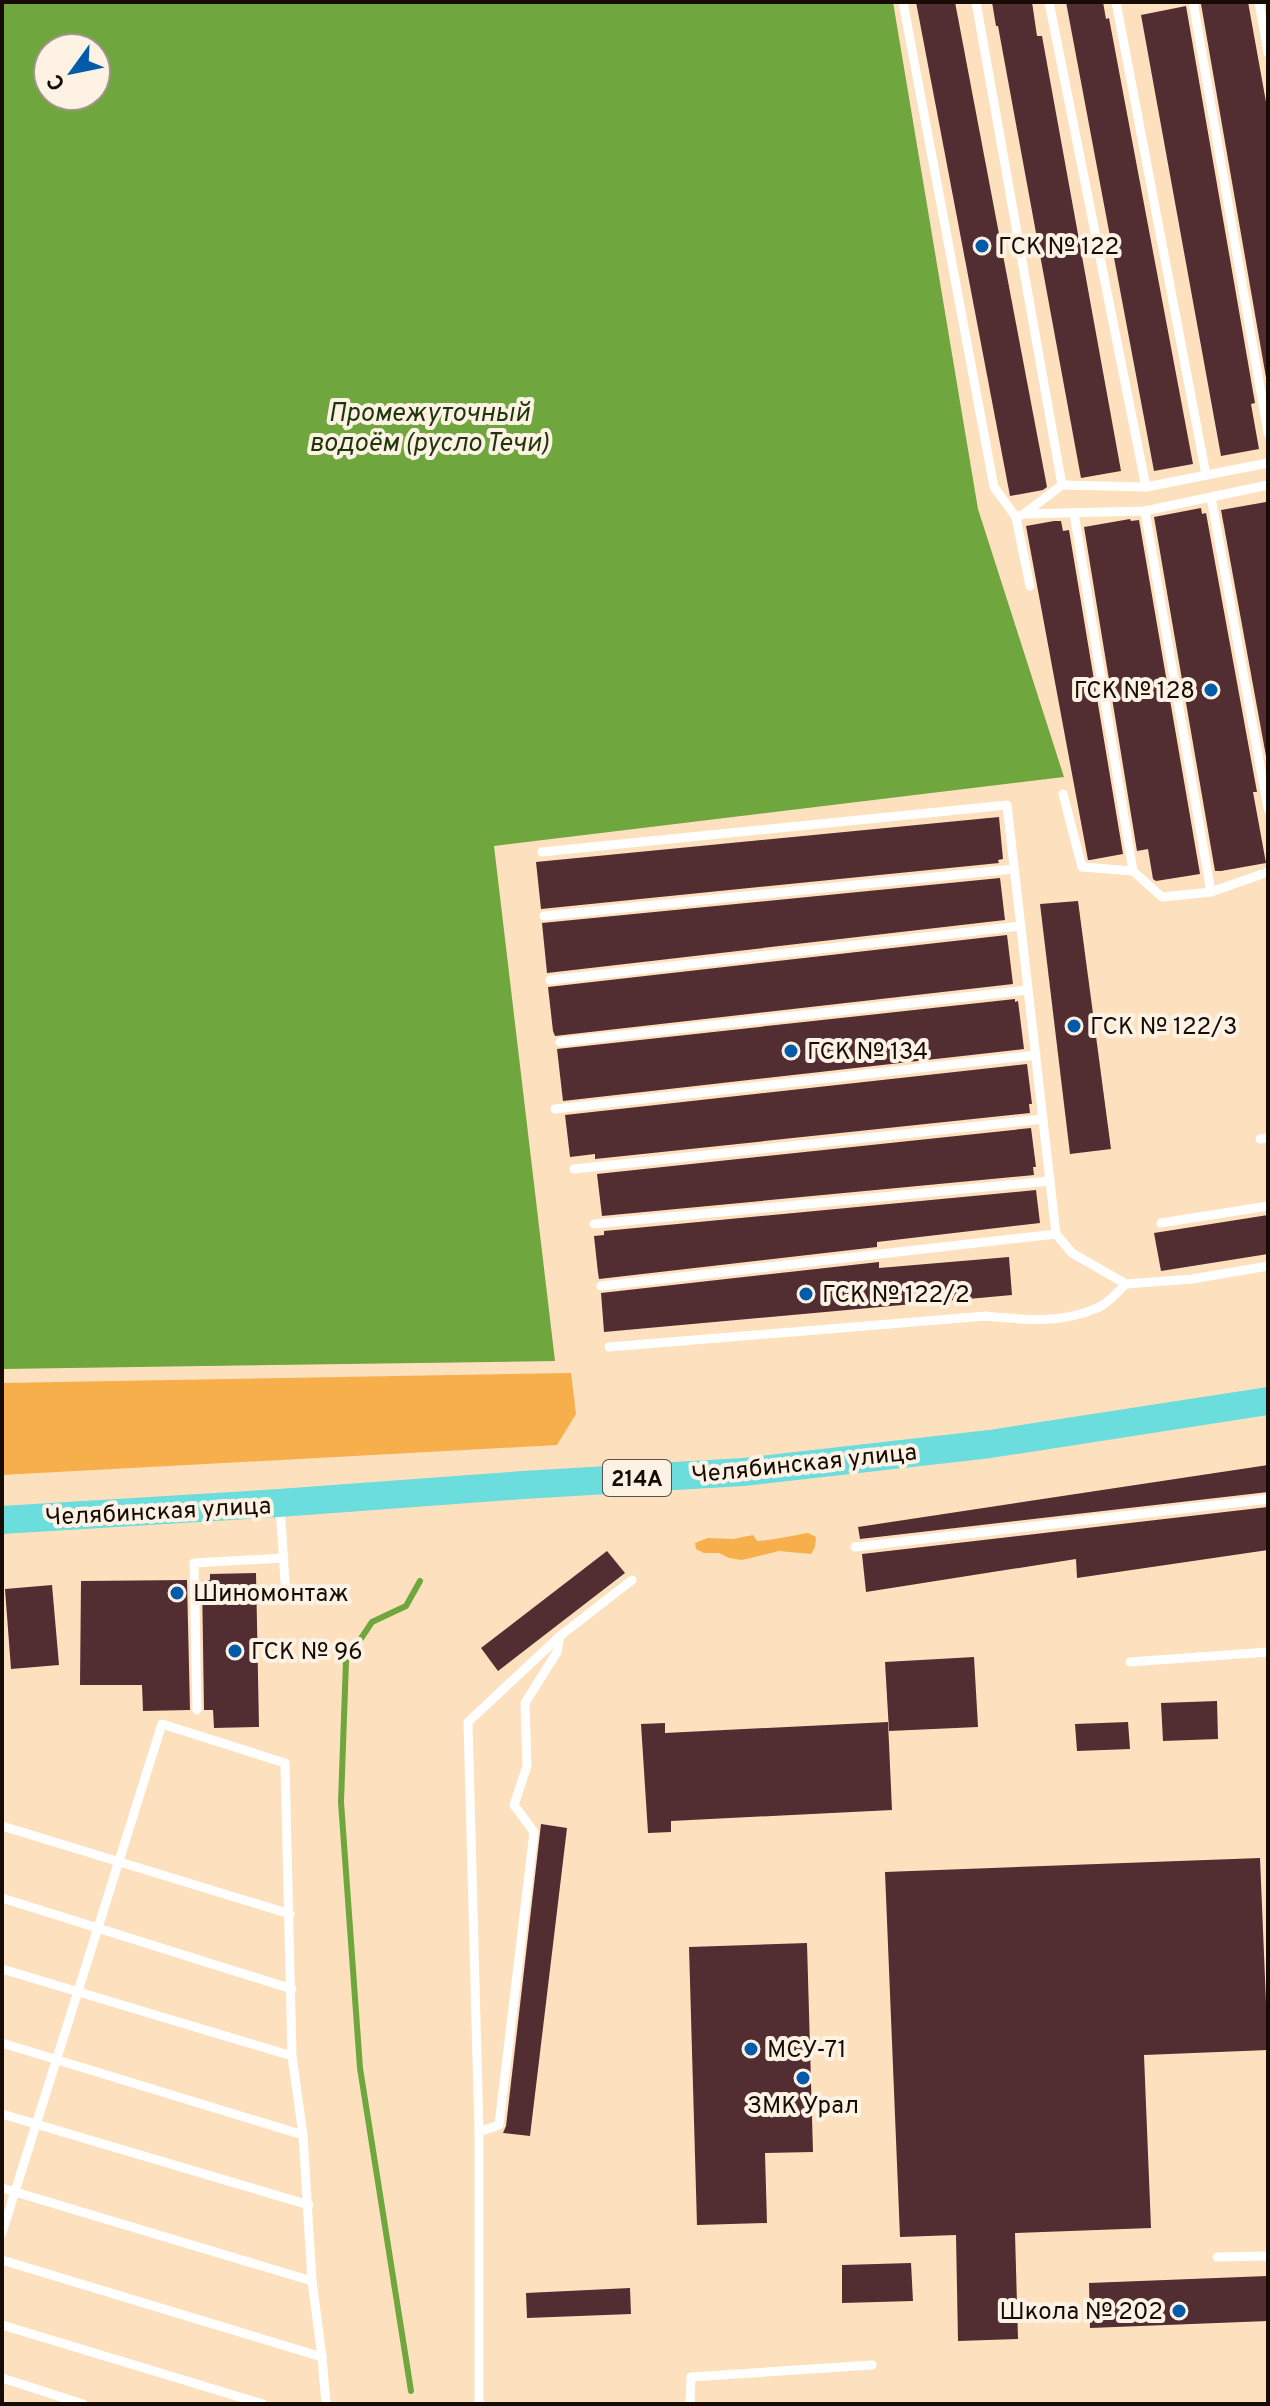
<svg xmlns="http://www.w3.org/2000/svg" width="1270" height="2406" viewBox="0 0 1270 2406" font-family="Overpass,sans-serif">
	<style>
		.green { fill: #f6af4a }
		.water { fill: #6fa63d; fill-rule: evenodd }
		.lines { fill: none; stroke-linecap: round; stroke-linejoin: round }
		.stream { stroke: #6fa63d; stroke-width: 6 }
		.building { fill: #522d31 }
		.lane { stroke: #fff; stroke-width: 9 }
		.primary { stroke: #6adddc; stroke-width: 28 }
		.poi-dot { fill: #005ba8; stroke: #fdf2e4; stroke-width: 3 }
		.labels { text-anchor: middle; stroke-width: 8; stroke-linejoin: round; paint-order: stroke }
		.shield { fill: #fdf2e4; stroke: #5b5146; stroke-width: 2 }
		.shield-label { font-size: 22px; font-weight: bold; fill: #160c03 }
		.poi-label { font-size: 24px; fill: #160c03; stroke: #fdf2e4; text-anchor: start }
		.street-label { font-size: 24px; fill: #160c03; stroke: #fdf2e4 }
		.water-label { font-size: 26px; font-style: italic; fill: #1f350a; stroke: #fdf2e4 }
	</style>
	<rect width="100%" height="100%" fill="#fde1bf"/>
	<g class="green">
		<polygon points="571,1373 576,1414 557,1445 2,1475 2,1383"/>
		<path d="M808 1533 816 1537 815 1547 811 1554 779 1551 742 1560 729 1558 719 1553H704L696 1549 695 1543 708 1538 733 1539 753 1535 757 1541C775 1540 790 1536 808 1533Z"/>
	</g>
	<path class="water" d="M2 2H893L978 509 1064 777 494 846 555 1361 2 1369ZM48 48H96V96H48Z"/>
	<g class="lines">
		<polyline class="stream" points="411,2391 360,2068 341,1802 346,1661 372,1622 406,1606 420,1581"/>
	</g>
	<g class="building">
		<polygon points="916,2 955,2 1047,487 1043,490 1010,496"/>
		<polygon points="992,2 1032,2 1037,36 1042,36 1121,471 1081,478 998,26 996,26"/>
		<polygon points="1066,2 1103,2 1106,19 1109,18 1193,464 1154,471"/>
		<polygon points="1210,2 1248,2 1268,113 1268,389 1201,4"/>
		<polygon points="1186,6 1255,403 1251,404 1259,449 1221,456 1141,15"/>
		<polygon points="1266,502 1268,516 1268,767 1221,510"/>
		<polygon points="1201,508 1202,514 1206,513 1257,792 1253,792 1266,863 1221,871 1215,871 1154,517"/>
		<polygon points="1130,519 1131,521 1139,520 1200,874 1156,881 1153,879 1148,849 1137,851 1084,527"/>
		<polygon points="1054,521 1061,521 1063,531 1069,530 1123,854 1090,860 1088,860 1026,526"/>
		<polygon points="999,817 1003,859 998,860 999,863 541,909 536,862"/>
		<polygon points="1000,878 1005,920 547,973 542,923"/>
		<polygon points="1078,901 1111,1149 1070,1154 1040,904"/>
		<polygon points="1007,935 1013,984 555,1036 553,1031 548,987"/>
		<polygon points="1015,999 1015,1002 1018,1001 1024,1049 563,1101 557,1049"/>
		<polygon points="1027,1064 1032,1104 1029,1104 1030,1113 595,1159 595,1154 570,1157 565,1115"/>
		<polygon points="1031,1128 1036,1167 1033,1167 1034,1175 602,1216 597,1174"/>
		<polygon points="1036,1190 1040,1223 877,1242 877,1247 599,1279 598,1273 594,1236 604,1235 604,1231"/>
		<polygon points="1268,1215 1268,1254 1161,1271 1154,1233"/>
		<polygon points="1009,1257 1012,1295 604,1332 601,1293 879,1262 879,1268"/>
		<polygon points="1268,1465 1268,1492 860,1539 858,1527"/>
		<polygon points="1268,1507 1268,1550 1077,1578 1076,1559 866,1592 862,1554"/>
		<polygon points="607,1551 625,1573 498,1671 481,1648"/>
		<polygon points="256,1573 259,1727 214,1728 213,1710 204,1710 202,1580 210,1580 210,1574"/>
		<polygon points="187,1580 190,1710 143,1711 142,1685 80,1685 81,1581"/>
		<polygon points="52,1585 59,1665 11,1669 5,1589"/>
		<polygon points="974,1657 978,1727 889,1731 885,1662"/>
		<polygon points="1217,1701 1218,1739 1163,1741 1161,1703"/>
		<polygon points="888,1722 892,1810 671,1821 671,1832 648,1833 641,1724 665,1723 665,1733"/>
		<polygon points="1128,1722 1130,1749 1077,1751 1075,1724"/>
		<polygon points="541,1824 567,1828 530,2136 503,2133 506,2126"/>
		<polygon points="1260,1858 1268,2050 1144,2055 1151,2228 1015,2233 1018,2339 958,2341 956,2235 900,2237 885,1872"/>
		<polygon points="807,1943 813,2152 765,2153 767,2223 697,2225 689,1947"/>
		<polygon points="911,2263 913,2301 842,2303 842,2265"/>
		<polygon points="1267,2276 1268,2321 1090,2328 1089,2283"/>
		<polygon points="630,2288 631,2314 527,2318 526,2293"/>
	</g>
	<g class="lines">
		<g class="lane">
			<polyline points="903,2 994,487 1016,517"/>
			<polyline points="976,2 1062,485"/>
			<polyline points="1049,2 1146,487"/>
			<polyline points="1116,2 1206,475"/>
			<polyline points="1193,2 1268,433"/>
			<polyline points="1259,2 1268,53"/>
			<polyline points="1211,497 1268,809"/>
			<polyline points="1145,511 1211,892"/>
			<polyline points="1074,513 1133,871"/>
			<polyline points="1024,514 1062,485 1146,487 1268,463"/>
			<polyline points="1030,586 1016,517 1024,514 1145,511 1268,485"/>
			<polyline points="1063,794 1082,867 1133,871 1162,897 1211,892 1268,872"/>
			<polyline points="542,852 1007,805 1056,1234 1072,1253 1126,1284 1192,1279 1268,1266"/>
			<polyline points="544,916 1014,869"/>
			<polyline points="550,980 1021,926"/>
			<polyline points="560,1042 1028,990"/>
			<polyline points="555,1109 1036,1055"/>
			<polyline points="1260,1139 1268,1138"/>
			<polyline points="574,1169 1043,1119"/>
			<polyline points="1161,1223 1268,1206"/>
			<polyline points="594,1224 1050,1181"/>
			<polyline points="601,1286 1056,1234"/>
			<path d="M609 1347 986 1316C1023 1320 1062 1324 1097 1308 1108 1304 1117 1292 1126 1284"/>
			<polyline points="280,1507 286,1596"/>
			<polyline points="855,1547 1268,1499"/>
			<polyline points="1130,1662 1268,1652"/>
			<polyline points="197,1710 194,1563 284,1558"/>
			<polyline points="2,1826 290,1914"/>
			<polyline points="2,1898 292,1989"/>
			<polyline points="2,1969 292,2056"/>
			<polyline points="2,2043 303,2135"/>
			<polyline points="2,2114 309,2205"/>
			<polyline points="479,2132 499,2125 534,1832 514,1805 527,1766 525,1703 557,1652 560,1636"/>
			<polyline points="2,2188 312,2281"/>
			<polyline points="2,2233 162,1724 285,1763 292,2056 303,2135 312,2281 322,2357 326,2404"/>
			<polyline points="1217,2257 1268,2256"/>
			<polyline points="2,2260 322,2357"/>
			<polyline points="2,2325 263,2404"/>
			<polyline points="2,2378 83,2404"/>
			<polyline points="479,2404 479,2132 468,1722 560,1636 632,1580"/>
			<polyline points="690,2404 691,2377 872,2365"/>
		</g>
		<polyline class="primary" points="2,1520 279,1503 523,1485 743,1472 990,1444 1268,1401"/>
	</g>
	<g class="poi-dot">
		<circle cx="982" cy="246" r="8"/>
		<circle cx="1211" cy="690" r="8"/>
		<circle cx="1074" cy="1026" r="8"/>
		<circle cx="791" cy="1051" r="8"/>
		<circle cx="806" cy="1294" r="8"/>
		<circle cx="177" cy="1593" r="8"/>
		<circle cx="235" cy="1651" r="8"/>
		<circle cx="751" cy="2049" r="8"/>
		<circle cx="803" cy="2078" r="8"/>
		<circle cx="1179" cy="2311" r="8"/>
	</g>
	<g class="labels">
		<rect class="shield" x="603" y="1460" width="68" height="36" rx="6"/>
		<g class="shield-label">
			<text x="637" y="1486">214А</text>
		</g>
		<g class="poi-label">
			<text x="998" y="254">ГСК № 122</text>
			<text x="1195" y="698" text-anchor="end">ГСК № 128</text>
			<text x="1090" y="1034">ГСК № 122/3</text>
			<text x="807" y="1059">ГСК № 134</text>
			<text x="822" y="1302">ГСК № 122/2</text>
			<text x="193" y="1601">Шиномонтаж</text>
			<text x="251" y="1659">ГСК № 96</text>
			<text x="767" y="2057">МСУ-71</text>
			<text x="803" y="2113" text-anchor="middle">ЗМК Урал</text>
			<text x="1163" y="2319" text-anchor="end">Школа № 202</text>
		</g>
		<g class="street-label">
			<text transform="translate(804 1463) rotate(-6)" y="8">Челябинская улица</text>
			<text transform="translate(158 1511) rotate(-3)" y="8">Челябинская улица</text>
		</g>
		<g class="water-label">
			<text x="429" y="421">Промежуточный<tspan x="429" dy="30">водоём (русло Течи)</tspan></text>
		</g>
	</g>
	<rect width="1270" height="2406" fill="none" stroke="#160c03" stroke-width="8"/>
	<g transform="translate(72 72) rotate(237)"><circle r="38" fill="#fdf2e4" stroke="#a1968a" stroke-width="2"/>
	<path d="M0-6L14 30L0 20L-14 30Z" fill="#005ba8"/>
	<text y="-12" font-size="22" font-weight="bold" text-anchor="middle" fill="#160c03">С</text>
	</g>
</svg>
